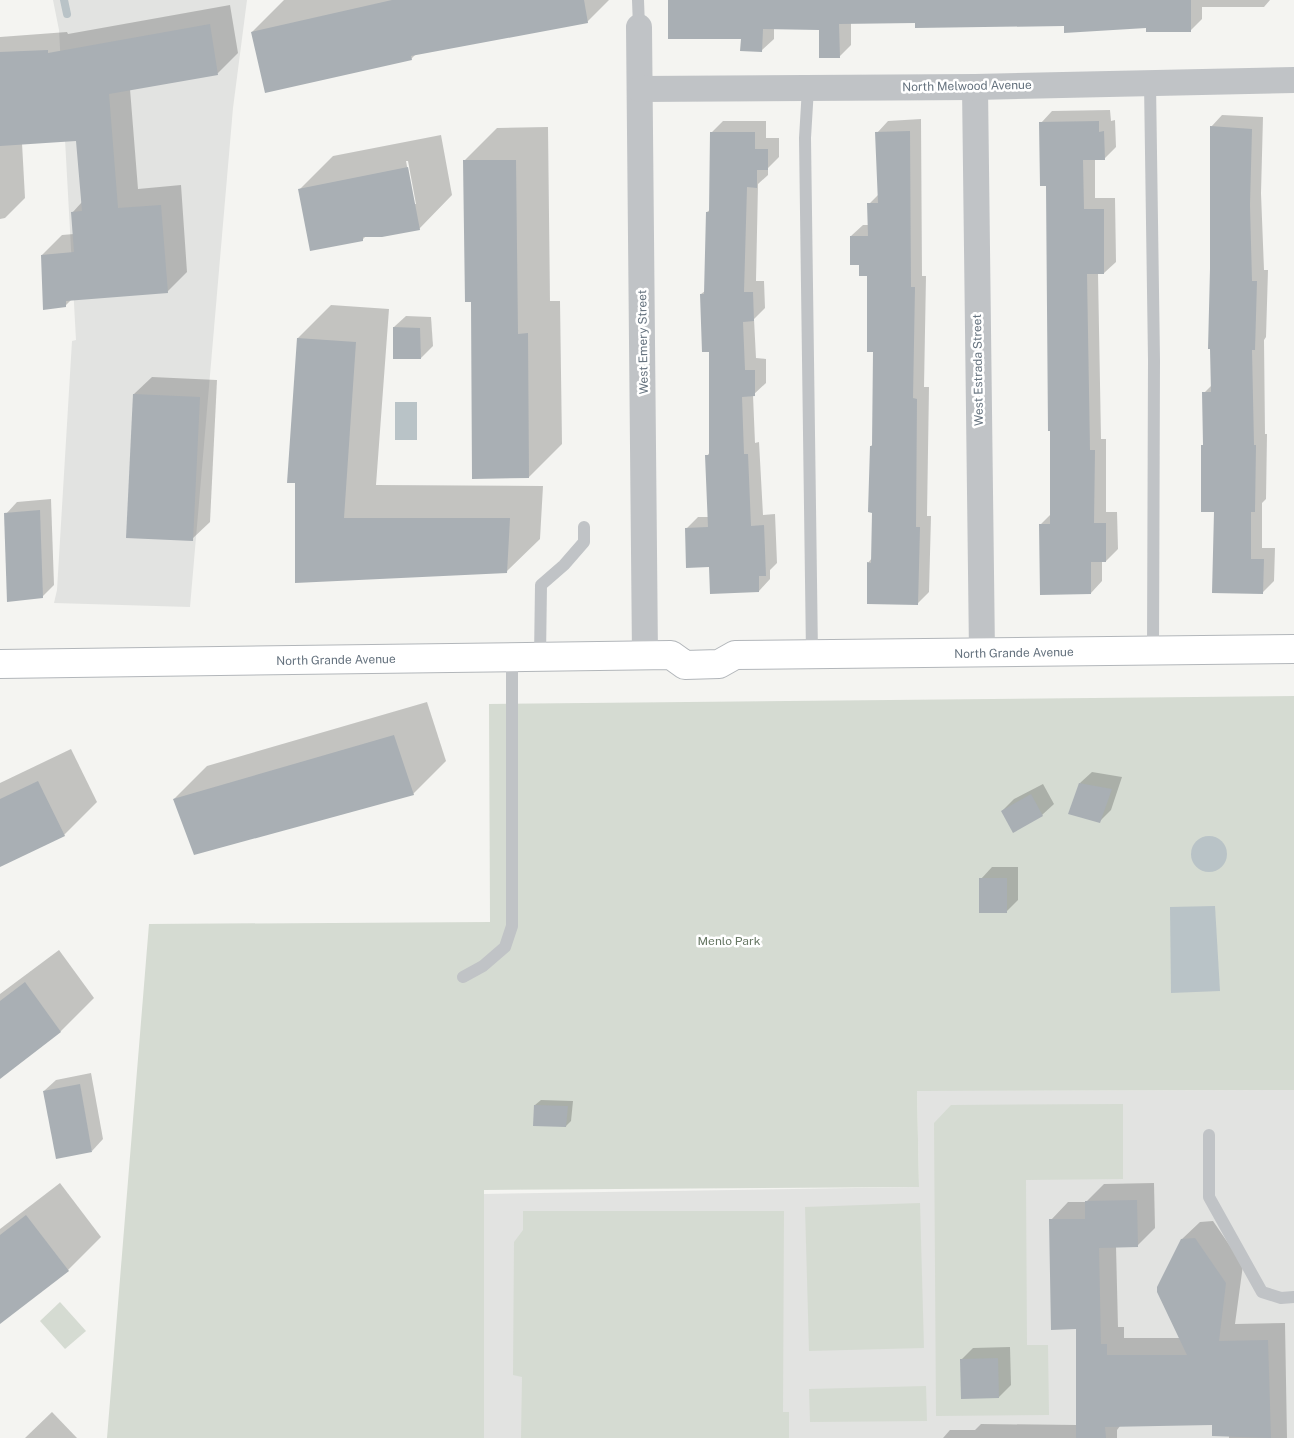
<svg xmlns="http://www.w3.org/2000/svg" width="1294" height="1438" viewBox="0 0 1294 1438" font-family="'Public Sans',sans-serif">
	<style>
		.built { fill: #e2e3e1 }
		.green { fill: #d5dbd2 }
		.water { fill: #b9c3c7 }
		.shadow { fill: #0003; fill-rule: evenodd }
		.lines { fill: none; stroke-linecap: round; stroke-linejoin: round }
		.stream { stroke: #b9c3c7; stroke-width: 8 }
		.building { fill: #a9afb4 }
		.secondary-casing { stroke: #b2b6ba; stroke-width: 30 }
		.lane { stroke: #c0c3c6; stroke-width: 12 }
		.street { stroke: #c0c3c6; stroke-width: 26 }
		.secondary { stroke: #fff; stroke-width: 28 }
		.labels { text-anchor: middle; stroke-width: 5; stroke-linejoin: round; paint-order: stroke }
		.street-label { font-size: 12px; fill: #66737f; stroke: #fff }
		.park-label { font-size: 12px; fill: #677764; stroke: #fff }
	</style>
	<rect width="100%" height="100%" fill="#f4f4f1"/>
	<g class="built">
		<polygon points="53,0 247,0 233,108 190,607 54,603 57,590 72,341 76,340 59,30"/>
		<polygon points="1294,1090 1294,1438 484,1438 484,1194 919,1187 917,1091"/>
	</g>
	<g class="green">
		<polygon points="1294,696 1294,1090 917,1091 919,1187 484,1190 484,1438 107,1438 149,924 490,922 489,704"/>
		<polygon points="1123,1104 1123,1179 1026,1180 1027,1345 1048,1345 1049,1415 936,1416 934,1123 951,1105"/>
		<polygon points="920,1203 924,1348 809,1351 805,1207"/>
		<polygon points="523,1211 784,1211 783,1412 789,1412 789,1438 521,1438 522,1377 513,1375 514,1242 523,1230"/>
		<polygon points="60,1302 86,1331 65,1349 40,1321"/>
		<polygon points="926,1386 927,1421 810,1422 809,1389"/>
	</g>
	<g class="water">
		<rect x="395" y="402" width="22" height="38"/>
		<circle cx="1209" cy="854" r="18"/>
		<polygon points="1215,906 1220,991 1171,993 1170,907"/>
	</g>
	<g class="shadow">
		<polygon points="284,0 609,0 587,22 416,54 411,59 252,32"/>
		<polygon points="669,0 1270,0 1264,7 1202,7 1202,19 1191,30 1147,27 1065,24 916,22 851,23 851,45 839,57 820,29 774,28 774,39 762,50 742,37"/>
		<polygon points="230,5 238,53 218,73 130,89 138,189 181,185 187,272 167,292 72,299 65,306 42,255 62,235 74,234 72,213 82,202 77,140 22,143 25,198 5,218 0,219 0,37 67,32 68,34"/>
		<polygon points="1110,110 1111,121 1115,120 1116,147 1104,159 1095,159 1095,198 1115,198 1116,262 1104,273 1098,273 1101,439 1106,439 1106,512 1117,512 1118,549 1106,561 1102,561 1102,581 1091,593 1041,524 1051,514 1047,185 1041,123 1052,111"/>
		<polygon points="1222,115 1263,117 1261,193 1264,270 1268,270 1266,337 1264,340 1265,434 1267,434 1266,499 1262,503 1262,548 1275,548 1274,581 1263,592 1215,511 1203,445 1204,443 1204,393 1212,385 1211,127"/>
		<polygon points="921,119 922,276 926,276 924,387 929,387 927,516 931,516 929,592 918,603 868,563 872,558 874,511 871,446 873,444 874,351 868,275 851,236 863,225 869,225 869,204 879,194 877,133 888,121"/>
		<polygon points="723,121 766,121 766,138 779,138 779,157 768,168 768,175 758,184 756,281 764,281 765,308 754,319 756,358 766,359 766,383 753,395 755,443 759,442 763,515 775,514 777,563 770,570 770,579 759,591 710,565 686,529 698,517 709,517 707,456 710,452 710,351 701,294 705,291 707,212 711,209 712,132"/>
		<polygon points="548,127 550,301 560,301 562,444 529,477 472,300 464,161 497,128"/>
		<path d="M441 135 452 195 419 229 367 235 362 240 300 189 333 156ZM406 161H408L416 204H414Z"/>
		<polygon points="331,305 389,309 376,485 543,486 540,539 506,572 297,582 296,482 288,482 298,338"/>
		<polygon points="406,316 431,317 433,346 421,358 394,327"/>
		<polygon points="152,377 217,380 210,522 192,539 134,394"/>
		<polygon points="51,499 54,585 42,597 6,514 17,502"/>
		<polygon points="427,702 446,761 413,794 174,799 207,766"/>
		<polygon points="71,749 97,802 64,835 0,866 0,783"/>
		<polygon points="1092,772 1122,777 1111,810 1099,822 1080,783"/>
		<polygon points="1043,784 1054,804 1042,815 1002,811 1014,799"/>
		<polygon points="992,867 1018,867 1018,900 1006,912 981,879"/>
		<polygon points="59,950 94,998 61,1031 0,1078 0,994"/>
		<polygon points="91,1073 103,1139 92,1151 44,1091 56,1080"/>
		<polygon points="541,1100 573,1101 571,1121 566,1126 535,1105"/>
		<polygon points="60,1183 101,1237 68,1270 0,1322 0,1229"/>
		<polygon points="1154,1183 1155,1228 1137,1246 1116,1246 1118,1327 1124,1327 1124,1338 1180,1338 1182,1239 1200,1222 1213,1221 1243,1265 1235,1324 1285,1323 1287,1438 1229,1438 1229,1435 1213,1423 1120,1426 1117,1430 1117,1438 943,1438 950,1430 975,1430 981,1424 1077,1425 1077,1328 1051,1220 1068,1202 1086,1202 1104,1184"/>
		<polygon points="1010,1347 1011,1385 999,1397 962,1359 973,1348"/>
		<polygon points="52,1412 77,1438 25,1438"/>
	</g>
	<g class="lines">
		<polyline class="stream" points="64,0 67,14"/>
	</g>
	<g class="building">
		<polygon points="392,0 584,0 588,23 411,56 412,60 265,93 251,32"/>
		<polygon points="668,0 1191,0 1191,32 1146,32 1146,28 1064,33 1064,26 915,28 915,23 839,24 840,58 819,58 819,30 763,29 762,52 740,51 741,39 668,39"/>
		<polygon points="210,24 218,75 109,94 118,208 161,205 168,293 66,301 66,307 43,310 41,255 74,252 71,212 82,211 76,141 0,146 0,52 48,50 48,53"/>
		<polygon points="1099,121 1099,132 1104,131 1105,160 1083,160 1084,209 1104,209 1104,274 1087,274 1090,450 1095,450 1094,523 1106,523 1106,562 1091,562 1091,594 1040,595 1039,524 1050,524 1050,431 1048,431 1046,186 1040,186 1039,122"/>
		<polygon points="1210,126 1252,129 1250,205 1252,281 1257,281 1255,350 1252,350 1254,445 1256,445 1255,512 1251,512 1251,559 1264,559 1263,594 1212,593 1214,512 1201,512 1201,445 1203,445 1202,392 1211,392 1210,349 1208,349 1210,269"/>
		<polygon points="910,131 911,287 915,287 913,398 917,399 916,527 920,527 918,605 867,604 867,562 871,563 872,513 868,512 870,446 872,446 873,352 867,352 867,276 859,276 859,265 850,265 850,236 868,236 867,203 878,203 875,132"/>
		<polygon points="710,132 755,132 755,149 768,149 768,170 757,170 757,188 747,187 744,292 753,292 754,321 743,322 745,370 755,370 755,396 742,397 744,454 748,454 751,526 764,525 766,576 759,576 759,592 710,594 709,567 686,568 685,528 708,527 705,455 709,455 709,352 702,352 700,294 704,294 706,212 709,212"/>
		<polygon points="463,160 516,160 518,334 528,333 529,478 472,479 471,302 465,302"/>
		<polygon points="408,167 420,230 382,237 363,237 363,241 310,251 298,189"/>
		<polygon points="393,327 420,328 421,359 393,359"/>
		<polygon points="297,338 356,342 344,518 510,518 507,573 295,583 295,483 287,483"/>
		<polygon points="133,394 200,397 193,541 126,538"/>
		<polygon points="40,510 43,598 7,602 4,513"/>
		<polygon points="394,735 414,795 194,855 173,799"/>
		<polygon points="38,781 65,836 0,867 0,799"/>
		<polygon points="1079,783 1112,789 1100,823 1068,814"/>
		<polygon points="1031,794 1043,816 1013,833 1001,811"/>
		<rect x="979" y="878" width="28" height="35"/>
		<polygon points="25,982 61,1032 0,1079 0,1001"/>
		<polygon points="80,1084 92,1152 56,1159 43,1091"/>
		<polygon points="534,1105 568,1106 566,1127 533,1126"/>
		<polygon points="1137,1200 1138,1247 1099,1248 1101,1344 1107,1344 1107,1355 1187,1355 1157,1292 1157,1287 1181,1239 1195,1238 1226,1283 1219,1341 1268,1340 1271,1438 1212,1436 1212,1425 1105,1427 1106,1438 1076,1438 1076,1329 1051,1330 1049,1219 1085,1219 1085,1201"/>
		<polygon points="26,1215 69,1271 0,1324 0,1235"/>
		<polygon points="998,1358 999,1398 961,1399 960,1359"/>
	</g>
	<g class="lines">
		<g class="secondary-casing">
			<polyline id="secondary" points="0,664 671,655 685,665 719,664 735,655 1294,649"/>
		</g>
		<g class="lane">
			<polyline points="638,0 639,27"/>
			<polyline points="1150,83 1154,360 1153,651"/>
			<polyline points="808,88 805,138 812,654"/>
			<polyline points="540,657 541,585 564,565 584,542 584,527"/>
			<polyline points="463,977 483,966 505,947 512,926 512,658"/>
			<polyline points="1209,1135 1209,1197 1262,1292 1281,1298 1294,1297"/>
		</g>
		<g class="street">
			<polyline points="639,27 645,656"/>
			<polyline points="975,87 982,653"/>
			<polyline points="640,89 975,87 1294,80"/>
		</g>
		<use href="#secondary" class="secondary"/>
	</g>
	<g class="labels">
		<g class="street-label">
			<text transform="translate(967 86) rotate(-1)" y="4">North Melwood Avenue</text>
			<text transform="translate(643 342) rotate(-91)" y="4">West Emery Street</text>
			<text transform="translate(978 370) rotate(-91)" y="4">West Estrada Street</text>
			<text transform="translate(1014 653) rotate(-1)" y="4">North Grande Avenue</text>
			<text transform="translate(336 660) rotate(-1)" y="4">North Grande Avenue</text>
		</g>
		<g class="park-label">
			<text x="729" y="945">Menlo Park</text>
		</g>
	</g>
</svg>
